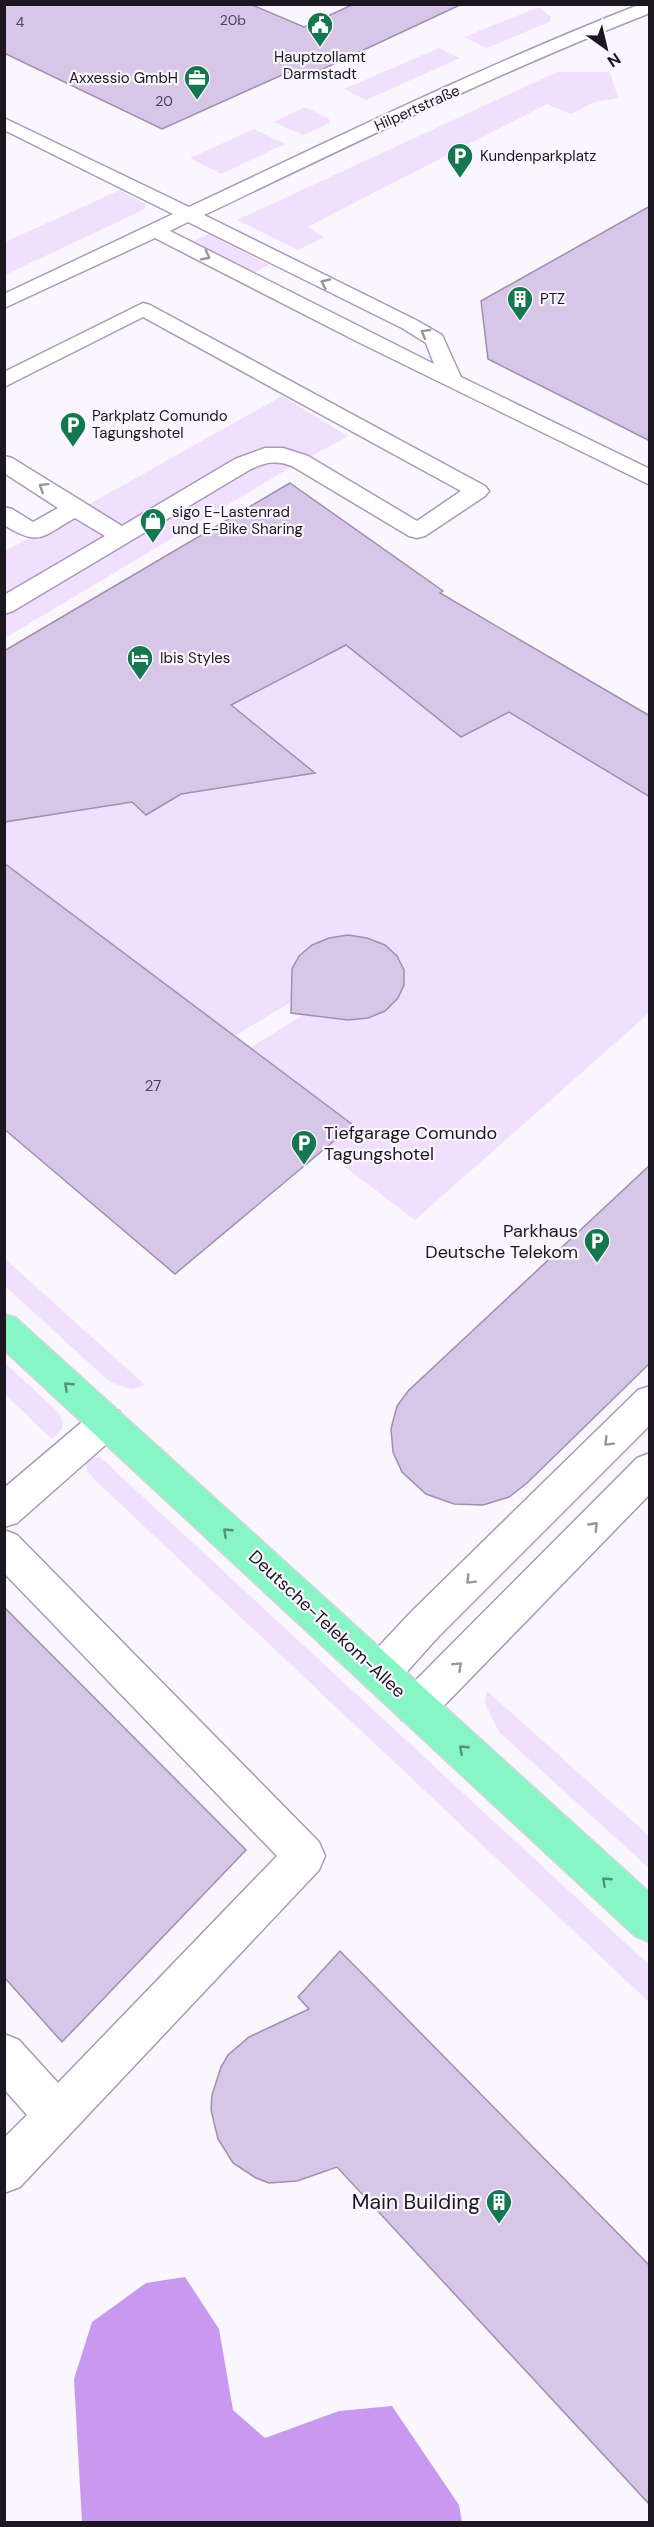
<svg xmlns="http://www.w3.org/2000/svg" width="654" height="2527" viewBox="0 0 654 2527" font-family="'DM Sans',sans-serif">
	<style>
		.green { fill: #f0e0fe }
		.water { fill: #c899ee }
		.building { fill: #d7c6e7; stroke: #a08fae; stroke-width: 1.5 }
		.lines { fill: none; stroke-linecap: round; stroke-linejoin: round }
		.minor-casing { stroke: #aa99b8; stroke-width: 3 }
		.major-casing { stroke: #d6d5d7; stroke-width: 3 }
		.minor { fill: #fff; fill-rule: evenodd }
		.major { fill: #88f5c7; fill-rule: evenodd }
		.oneway { stroke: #99969b }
		.oneway2 { stroke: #57917c }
		.labels { text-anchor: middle; stroke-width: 4.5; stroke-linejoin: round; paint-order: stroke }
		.far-number-label { font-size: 14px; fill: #4b4252 }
		.far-poi-label { font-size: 15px; fill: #1c1621; stroke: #f9f6fd; text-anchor: start }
		.far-street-label { font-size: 15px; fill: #1c1621; stroke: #f9f6fd }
		.number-label { font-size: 15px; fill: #4b4252 }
		.poi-label { font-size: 18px; fill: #1c1621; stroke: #f9f6fd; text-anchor: start }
		.street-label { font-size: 18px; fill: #1c1621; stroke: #f9f6fd }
		.near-poi-label { font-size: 21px; fill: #1c1621; stroke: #f9f6fd; text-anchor: end }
	</style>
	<rect width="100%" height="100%" fill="#f9f6fd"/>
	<g class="green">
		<polygon points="539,7 551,17 549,22 487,48 464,37"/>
		<polygon points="439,48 460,58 366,100 344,89"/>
		<polygon points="557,72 610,72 618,98 594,102 571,114 547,104 307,227 324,237 298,250 237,220"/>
		<polygon points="305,107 329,119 330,123 303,135 274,122"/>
		<polygon points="254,129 285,144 221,174 190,158"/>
		<polygon points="120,190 145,204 145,209 5,275 5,242"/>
		<polygon points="209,234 269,265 253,273 194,241"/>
		<polygon points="282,396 348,436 286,470 5,638 4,552"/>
		<path d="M346 645 461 737 509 712 649 797V1013L415 1220 323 1150 250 1048 311 1010C335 1021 356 1023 381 1012 391 1008 398 999 402 989 408 978 403 969 396 960 393 956 389 949 385 946 363 928 293 935 293 971 293 979 296 990 298 998L234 1036 5 863 4 823 117 764 89 808 132 802 146 815 181 794 314 773 253 722 239 729 219 711Z"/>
		<polygon points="5,1259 145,1385 131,1389 110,1382 5,1286"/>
		<polygon points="5,1363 58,1412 63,1422 62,1429 52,1439 5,1394"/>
		<polygon points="100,1457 649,1965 649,2002 96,1481 88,1472 86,1464 91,1458"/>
		<polygon points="487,1691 649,1836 649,1868 499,1732 485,1703"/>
	</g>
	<polygon class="water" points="185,2277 219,2329 233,2410 265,2438 339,2411 392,2406 459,2505 462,2522 82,2522 74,2379 92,2322 146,2283"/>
	<g class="building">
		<polygon points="4,4 250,4 304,27 354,4 462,4 306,77 293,70 162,129 4,53"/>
		<polygon points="650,206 650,441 488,359 481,301"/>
		<polygon points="290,483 443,591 440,593 650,716 650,797 509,712 461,737 346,645 231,705 315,773 181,794 146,815 132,802 4,822 4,651"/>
		<polygon points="4,863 353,1125 175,1274 4,1129"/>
		<polygon points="348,935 367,938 385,945 397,956 404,970 404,985 398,998 385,1011 368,1018 348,1020 291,1013 292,969 299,956 312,945 329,938"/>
		<polygon points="650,1165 650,1363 527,1483 509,1497 483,1505 454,1504 426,1494 402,1472 393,1452 391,1429 397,1406 408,1391"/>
		<polygon points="4,1607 246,1850 62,2042 4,1977"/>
		<polygon points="340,1951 650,2266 650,2505 337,2167 297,2181 269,2183 256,2178 233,2163 218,2139 211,2110 212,2095 221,2067 228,2055 249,2037 309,2009 298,1997"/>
	</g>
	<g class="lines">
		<g class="minor-casing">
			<g id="minor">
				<path d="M641 4H650V13C498 72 351 145 204 215L416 320 442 335 461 377 650 469V485L356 341 155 238 4 308V294L173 214 4 130V118L189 207C338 137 487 64 641 4ZM188 222 402 328 426 343 434 364 170 231Z"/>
				<path d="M143 303 150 305 485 486 489 491 485 496 425 536 417 538 409 536 292 466C276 460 266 462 251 469L13 611 4 614V595L105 536 75 518C41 537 40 547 4 525V507L12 509 33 522 58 508 4 473V456L12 458 122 526 235 459 265 448H283L308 456 417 521 461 491 143 317 4 387V372Z"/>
				<polygon points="650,1386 650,1425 439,1636 394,1686 380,1692 366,1686 361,1673 366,1660 413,1610 638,1390"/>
				<polygon points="107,1406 119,1411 125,1422 119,1433 17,1523 4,1527 4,1488 95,1411"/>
				<polygon points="650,1453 650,1494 430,1720 416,1726 402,1720 397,1707 402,1694 637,1458"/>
				<polygon points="4,1530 17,1535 319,1842 325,1856 319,1870 20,2187 4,2193 4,2138 27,2115 4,2089 4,2034 19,2040 58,2083 277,1856 4,1573"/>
			</g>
		</g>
		<g class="major-casing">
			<polygon id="major" points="4,1314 16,1318 650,1893 650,1942 635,1936 4,1350"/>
		</g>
		<use href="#minor" class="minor"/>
		<use href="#major" class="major"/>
	</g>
	<defs><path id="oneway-chevron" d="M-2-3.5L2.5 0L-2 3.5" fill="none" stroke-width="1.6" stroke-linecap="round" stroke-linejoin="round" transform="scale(1.5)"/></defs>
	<g class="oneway">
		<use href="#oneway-chevron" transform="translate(206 256) rotate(27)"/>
		<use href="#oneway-chevron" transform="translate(325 283) rotate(-155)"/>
		<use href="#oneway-chevron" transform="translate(425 333) rotate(-150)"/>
		<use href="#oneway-chevron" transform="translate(43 487) rotate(-148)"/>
		<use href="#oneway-chevron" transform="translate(608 1442) rotate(135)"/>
		<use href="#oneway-chevron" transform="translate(594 1526) rotate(-46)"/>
		<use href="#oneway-chevron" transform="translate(470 1580) rotate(135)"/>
		<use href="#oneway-chevron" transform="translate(458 1666) rotate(-44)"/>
	</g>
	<g class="oneway2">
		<use href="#oneway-chevron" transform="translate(68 1386) rotate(-137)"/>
		<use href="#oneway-chevron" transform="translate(227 1532) rotate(-137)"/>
		<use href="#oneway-chevron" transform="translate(463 1749) rotate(-137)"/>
		<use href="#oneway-chevron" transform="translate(606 1881) rotate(-137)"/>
	</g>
	<defs>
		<g id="civic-pin" transform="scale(1.35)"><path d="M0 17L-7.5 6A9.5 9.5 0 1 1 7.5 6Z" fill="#14774f" stroke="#f9f6fd"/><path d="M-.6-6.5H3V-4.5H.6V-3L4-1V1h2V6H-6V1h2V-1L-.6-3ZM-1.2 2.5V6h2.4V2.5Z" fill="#fff"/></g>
		<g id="office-pin" transform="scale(1.35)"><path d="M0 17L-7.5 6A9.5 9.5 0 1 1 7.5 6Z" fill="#14774f" stroke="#f9f6fd"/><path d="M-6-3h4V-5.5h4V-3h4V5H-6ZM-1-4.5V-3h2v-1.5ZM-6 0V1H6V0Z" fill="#fff"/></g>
		<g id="parking-pin" transform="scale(1.35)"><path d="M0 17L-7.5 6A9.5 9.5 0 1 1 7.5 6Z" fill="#14774f" stroke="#f9f6fd"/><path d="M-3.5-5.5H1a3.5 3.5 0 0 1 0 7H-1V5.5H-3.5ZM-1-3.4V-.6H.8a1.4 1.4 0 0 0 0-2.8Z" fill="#fff"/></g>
		<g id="building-pin" transform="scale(1.35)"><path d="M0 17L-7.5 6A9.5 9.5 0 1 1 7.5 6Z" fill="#14774f" stroke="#f9f6fd"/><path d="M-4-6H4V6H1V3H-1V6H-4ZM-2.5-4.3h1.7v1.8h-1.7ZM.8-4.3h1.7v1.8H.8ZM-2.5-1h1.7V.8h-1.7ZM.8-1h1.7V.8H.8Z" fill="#fff"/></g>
		<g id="shop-pin" transform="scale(1.35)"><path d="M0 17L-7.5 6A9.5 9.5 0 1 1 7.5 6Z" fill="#14774f" stroke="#f9f6fd"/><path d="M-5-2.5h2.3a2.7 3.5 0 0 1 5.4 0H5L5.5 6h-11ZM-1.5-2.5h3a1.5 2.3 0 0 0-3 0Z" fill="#fff"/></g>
		<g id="hotel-pin" transform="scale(1.35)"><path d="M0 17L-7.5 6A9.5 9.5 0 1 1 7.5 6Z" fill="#14774f" stroke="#f9f6fd"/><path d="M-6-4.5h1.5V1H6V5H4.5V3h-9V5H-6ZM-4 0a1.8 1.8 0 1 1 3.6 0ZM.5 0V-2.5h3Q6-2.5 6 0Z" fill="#fff"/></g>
	</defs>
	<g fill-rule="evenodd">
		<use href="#civic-pin" x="320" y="25"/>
		<use href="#office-pin" x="197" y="78"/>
		<use href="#parking-pin" x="460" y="156"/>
		<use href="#building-pin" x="520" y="299"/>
		<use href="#parking-pin" x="73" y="425"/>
		<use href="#shop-pin" x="153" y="521"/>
		<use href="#hotel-pin" x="140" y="658"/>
		<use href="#parking-pin" x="304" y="1143"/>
		<use href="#parking-pin" x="597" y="1241"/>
		<use href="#building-pin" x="499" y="2202"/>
	</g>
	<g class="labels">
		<g class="far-number-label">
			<text x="233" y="25">20b</text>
			<text x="20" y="27">4</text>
			<text x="164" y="106">20</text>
		</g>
		<g class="far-poi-label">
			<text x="320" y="62" text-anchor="middle">Hauptzollamt<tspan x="320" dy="17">Darmstadt</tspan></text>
			<text x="178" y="83" text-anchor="end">Axxessio GmbH</text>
			<text x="480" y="161">Kundenparkplatz</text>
			<text x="540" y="304">PTZ</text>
			<text x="92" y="421">Parkplatz Comundo<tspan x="92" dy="17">Tagungshotel</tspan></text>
			<text x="172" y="517">sigo E-Lastenrad<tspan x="172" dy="17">und E-Bike Sharing</tspan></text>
			<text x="160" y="663">Ibis Styles</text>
		</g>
		<g class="far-street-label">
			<text transform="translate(417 108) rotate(-24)" y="5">Hilpertstraße</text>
		</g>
		<g class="number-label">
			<text x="153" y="1091">27</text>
		</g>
		<g class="poi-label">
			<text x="324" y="1139">Tiefgarage Comundo<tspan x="324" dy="21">Tagungshotel</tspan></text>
			<text x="578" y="1237" text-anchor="end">Parkhaus<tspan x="578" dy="21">Deutsche Telekom</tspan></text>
		</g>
		<g class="street-label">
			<text transform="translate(327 1624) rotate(43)" y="6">Deutsche-Telekom-Allee</text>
		</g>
		<g class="near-poi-label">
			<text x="480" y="2209">Main Building</text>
		</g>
	</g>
	<rect width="654" height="2527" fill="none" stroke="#1c1621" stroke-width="12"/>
	<g transform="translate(606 48) rotate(146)" stroke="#f9f6fd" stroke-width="4.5" paint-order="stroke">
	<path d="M0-4.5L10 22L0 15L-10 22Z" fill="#1c1621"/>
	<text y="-9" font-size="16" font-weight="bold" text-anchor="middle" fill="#1c1621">N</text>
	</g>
</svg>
